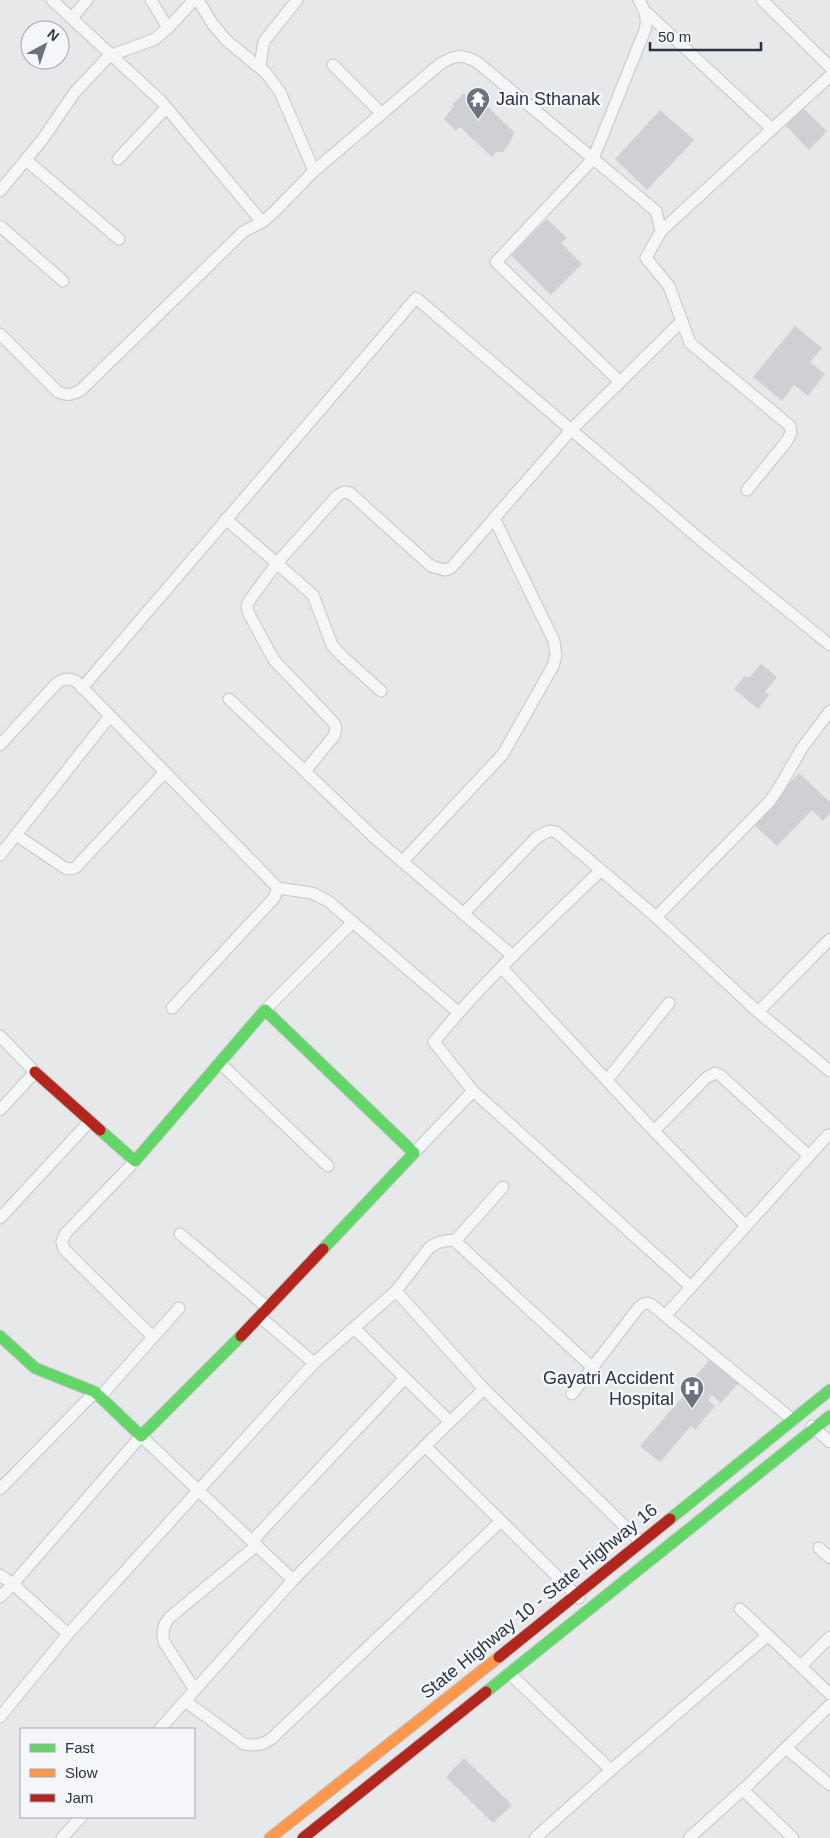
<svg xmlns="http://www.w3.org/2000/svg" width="830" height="1838" viewBox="0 0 830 1838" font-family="Arial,sans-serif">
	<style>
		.building { fill: #ced0d3 }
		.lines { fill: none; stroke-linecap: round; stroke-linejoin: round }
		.street-casing { stroke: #c4c6c8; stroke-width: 13 }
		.fast-casing { stroke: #c4c6c8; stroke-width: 13 }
		.slow-casing { stroke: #c4c6c8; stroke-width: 13 }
		.jam-casing { stroke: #c4c6c8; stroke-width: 13 }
		.street { stroke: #f5f6f7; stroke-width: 11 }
		.fast { stroke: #63d668; stroke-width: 11 }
		.slow { stroke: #ff974d; stroke-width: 11 }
		.jam { stroke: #b3261e; stroke-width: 11 }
		.labels { text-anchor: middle; stroke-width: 5; stroke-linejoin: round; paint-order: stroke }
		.poi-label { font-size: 18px; fill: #2b3445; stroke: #f4f6f9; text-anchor: start }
		.street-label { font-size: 18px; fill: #2b3445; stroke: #f4f6f9 }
	</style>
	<rect width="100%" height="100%" fill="#e6e8ea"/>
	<g class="building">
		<polygon points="477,87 487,96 482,101 514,132 511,141 503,152 496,152 492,157 460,127 456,131 444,119 454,106 453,104 464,93 465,95"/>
		<polygon points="803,108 827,131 809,150 786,126"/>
		<polygon points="660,110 694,140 647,190 615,159"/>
		<polygon points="547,219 567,238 561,243 582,264 551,295 511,255"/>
		<polygon points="795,326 822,348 810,362 825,374 808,396 794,385 782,401 753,377"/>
		<polygon points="761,664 777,677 765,692 769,695 758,709 734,689 745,676 749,678"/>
		<polygon points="799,773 830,802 830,813 823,821 812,810 777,846 752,823"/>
		<polygon points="712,1357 740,1381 721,1403 712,1395 708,1400 715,1406 695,1430 691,1426 660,1462 640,1446 692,1386 699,1392 703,1388 693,1379"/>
		<polygon points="464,1758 512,1805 493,1823 446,1777"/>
	</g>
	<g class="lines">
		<g class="street-casing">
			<g id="street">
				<polyline points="52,0 161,101 262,222"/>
				<polyline points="151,0 168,28"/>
				<polyline points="762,0 830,67"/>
				<polyline points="646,12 772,129"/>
				<polyline points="72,18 87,0"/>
				<polyline points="333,65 382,114"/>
				<polyline points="260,67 263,46 265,40 297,0"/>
				<polyline points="118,159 166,108"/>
				<polyline points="26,160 119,239"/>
				<path d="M314 171 440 64C455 55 461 54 477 62L656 211 661 231 646 258 669 286 690 343 790 426 791 433 787 441 747 490"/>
				<polyline points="0,191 42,140 75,92 109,56 155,39 168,28 194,0"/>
				<polyline points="0,226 63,281"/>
				<polyline points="661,231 830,76"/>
				<path d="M0 334 58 392C67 396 72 395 81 390L243 232 262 222 273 213 314 171 280 92 266 73 226 40 212 23 198 0"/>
				<path d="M620 382 496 262 593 159 645 30C648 18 645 11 639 0"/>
				<polyline points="226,519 313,595 332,645 341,655 381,691"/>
				<polyline points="82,688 416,298 708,546 830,645"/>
				<polyline points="229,699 376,839 513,956"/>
				<path d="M0 745 55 685C62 679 67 677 76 681L274 884 278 888 312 893 328 901 458 1012"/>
				<polyline points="305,771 334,736 336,728 334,723 274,660 249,614 247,607 249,601 277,563 337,496 344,492 350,493 431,566 445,570 451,568 571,430 682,321"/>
				<polyline points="16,835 65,868 70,869 75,868 165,772"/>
				<polyline points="0,855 110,716"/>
				<polyline points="402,862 503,754 553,666 556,655 554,641 494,518"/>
				<polyline points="463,914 537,837 549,831 556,832 601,870"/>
				<polyline points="656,917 770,801 780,786 802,748 830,711"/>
				<polyline points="502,968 654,1131 746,1226"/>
				<polyline points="172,1008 274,898 278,888"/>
				<polyline points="265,1010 353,922"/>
				<polyline points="758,1012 830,939"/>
				<polyline points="0,1036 35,1072 0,1110"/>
				<polyline points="220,1063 328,1166"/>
				<polyline points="607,1080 669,1003"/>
				<polyline points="473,1091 691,1287"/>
				<polyline points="654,1131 706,1078 715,1073 720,1075 809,1156"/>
				<path d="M414 1153 473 1091 434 1042C484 980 544 926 601 870L656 917 758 1012 830 1071"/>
				<polyline points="135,1161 65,1234 62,1242 64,1249 153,1337"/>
				<polyline points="0,1218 90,1121"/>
				<polyline points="180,1234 268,1308"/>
				<polyline points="455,1241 503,1187"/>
				<path d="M396 1291 429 1248C437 1242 445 1239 455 1241L592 1367"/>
				<polyline points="665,1316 828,1135"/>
				<polyline points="260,1317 314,1363 396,1291 484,1389 425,1446"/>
				<polyline points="354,1328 450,1422"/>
				<polyline points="484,1389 641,1542"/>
				<path d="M572 1394 639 1307C644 1303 647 1302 652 1305L793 1420"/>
				<polyline points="100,1397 179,1308"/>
				<polyline points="812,1426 830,1442"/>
				<polyline points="0,1489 95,1392"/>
				<polyline points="252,1541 405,1378"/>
				<polyline points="819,1548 830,1558"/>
				<polyline points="0,1575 13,1584 141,1436 293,1580 425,1446 579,1598"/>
				<polyline points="0,1597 13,1584 68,1634 314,1363"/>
				<polyline points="740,1609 830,1694"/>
				<polyline points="801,1666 830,1637"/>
				<polyline points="509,1673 611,1770"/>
				<path d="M195 1690 164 1642C162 1632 163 1626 169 1618L257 1545"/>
				<path d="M185 1701 244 1744C255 1746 262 1745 271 1739L501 1521"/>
				<polyline points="0,1717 68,1634"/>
				<polyline points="160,1729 293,1580"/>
				<polyline points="786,1748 830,1785"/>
				<polyline points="743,1790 793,1838"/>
				<polyline points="62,1838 81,1817"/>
				<polyline points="535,1838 611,1770 768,1635"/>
				<polyline points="689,1838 748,1785 830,1705"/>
			</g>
		</g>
		<g class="fast-casing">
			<g id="fast">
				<polyline points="100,1130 135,1161 265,1010 414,1153 323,1249"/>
				<polyline points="0,1336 35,1368 95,1392 141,1436 241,1336"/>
				<polyline points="670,1519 830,1390"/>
				<polyline points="486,1692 830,1416"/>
			</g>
		</g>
		<g class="slow-casing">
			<polyline id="slow" points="270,1838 499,1657"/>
		</g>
		<g class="jam-casing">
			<g id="jam">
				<polyline points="35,1072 100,1130"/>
				<polyline points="241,1336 323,1249"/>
				<polyline points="499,1657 670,1519"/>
				<polyline points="303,1838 486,1692"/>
			</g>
		</g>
		<use href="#street" class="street"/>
		<use href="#fast" class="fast"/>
		<use href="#slow" class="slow"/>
		<use href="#jam" class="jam"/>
	</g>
	<defs>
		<g id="temple-pin" transform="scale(1.25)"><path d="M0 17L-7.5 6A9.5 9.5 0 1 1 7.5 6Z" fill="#6c737f" stroke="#f4f6f9"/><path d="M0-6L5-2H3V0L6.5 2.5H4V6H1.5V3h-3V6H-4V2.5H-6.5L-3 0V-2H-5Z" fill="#fff"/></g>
		<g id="hospital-pin" transform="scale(1.25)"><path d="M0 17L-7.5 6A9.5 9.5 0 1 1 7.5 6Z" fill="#6c737f" stroke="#f4f6f9"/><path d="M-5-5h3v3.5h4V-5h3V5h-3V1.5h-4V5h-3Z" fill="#fff"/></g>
	</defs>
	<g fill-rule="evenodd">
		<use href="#temple-pin" x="478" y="99"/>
		<use href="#hospital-pin" x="692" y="1388"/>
	</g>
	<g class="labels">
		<g class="poi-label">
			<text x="496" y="105">Jain Sthanak</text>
			<text x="674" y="1384" text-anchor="end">Gayatri Accident<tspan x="674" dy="21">Hospital</tspan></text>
		</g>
		<g class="street-label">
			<text transform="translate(539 1601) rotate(-39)" y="6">State Highway 10 - State Highway 16</text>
		</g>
	</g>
	<rect x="20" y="1728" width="175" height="90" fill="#f4f6f9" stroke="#a4a8b1"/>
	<rect x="30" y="1744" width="25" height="8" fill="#63d668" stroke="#a4a8b1"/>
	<text x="65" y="1753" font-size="15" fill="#2b3445">Fast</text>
	<rect x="30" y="1769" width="25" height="8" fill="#ff974d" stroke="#a4a8b1"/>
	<text x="65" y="1778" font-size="15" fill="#2b3445">Slow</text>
	<rect x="30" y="1794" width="25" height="8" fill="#b3261e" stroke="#a4a8b1"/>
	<text x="65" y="1803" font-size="15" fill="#2b3445">Jam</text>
	<g transform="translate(45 45) rotate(40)"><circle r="24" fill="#f4f6f9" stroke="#a4a8b1"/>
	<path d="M0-4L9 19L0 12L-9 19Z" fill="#6c737f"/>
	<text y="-8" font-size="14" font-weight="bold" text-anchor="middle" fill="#2b3445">N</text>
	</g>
	<path d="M650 42v8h111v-8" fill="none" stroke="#2b3445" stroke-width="2.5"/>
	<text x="658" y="42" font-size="15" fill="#2b3445" stroke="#f4f6f9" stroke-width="4" paint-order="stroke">50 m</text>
</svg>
